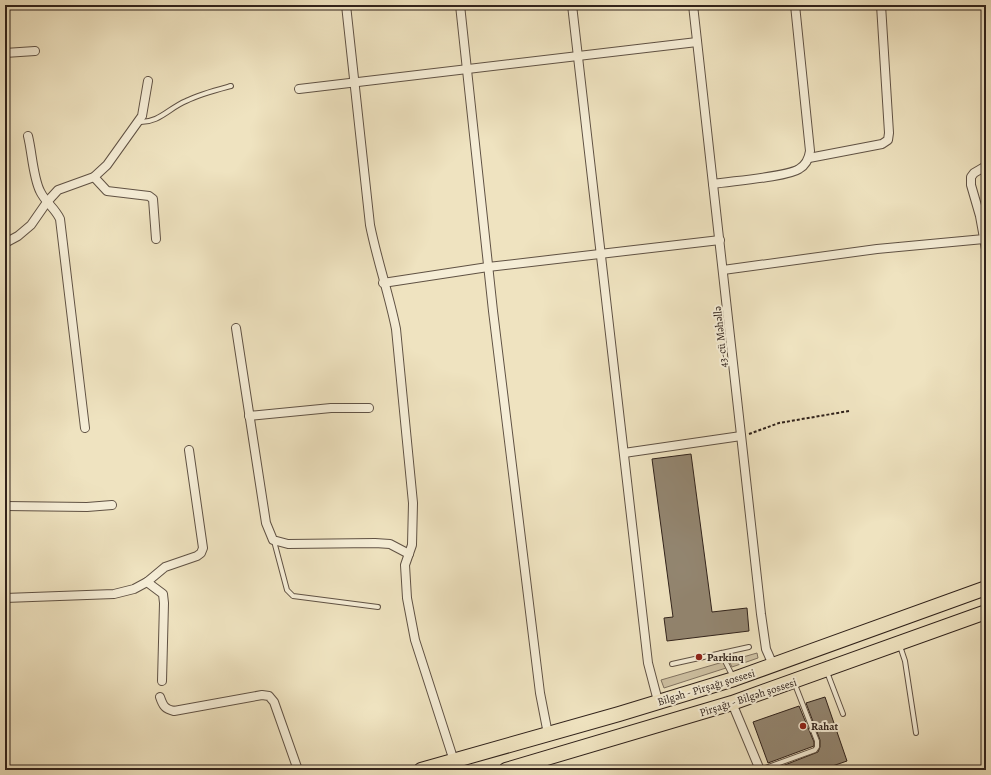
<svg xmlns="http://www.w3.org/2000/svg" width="991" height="775" viewBox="0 0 991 775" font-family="Alegreya,serif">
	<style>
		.green { fill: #cfc2a4; stroke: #807260 }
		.building { fill: #938671; stroke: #30221b }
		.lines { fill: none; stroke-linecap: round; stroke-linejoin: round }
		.service-casing { stroke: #605244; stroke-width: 6 }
		.minor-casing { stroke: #605244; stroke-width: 10 }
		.trunk-casing { stroke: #30221b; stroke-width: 16 }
		.path { stroke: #30221b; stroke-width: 2; stroke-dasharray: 3 2; stroke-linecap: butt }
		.service { stroke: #f5edd6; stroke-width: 4 }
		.minor { stroke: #f5edd6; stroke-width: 8 }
		.trunk { stroke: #efe3c0; stroke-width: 14 }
		.poi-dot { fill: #8f2418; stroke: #f5edd6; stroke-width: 1.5 }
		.labels { text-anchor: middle; stroke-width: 4; stroke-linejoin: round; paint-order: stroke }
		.street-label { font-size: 11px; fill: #30221b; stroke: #f5edd6 }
		.poi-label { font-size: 11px; font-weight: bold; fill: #30221b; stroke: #f5edd6; text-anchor: start }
	</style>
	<rect width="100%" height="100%" fill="#efe3c0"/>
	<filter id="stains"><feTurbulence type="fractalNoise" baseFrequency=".005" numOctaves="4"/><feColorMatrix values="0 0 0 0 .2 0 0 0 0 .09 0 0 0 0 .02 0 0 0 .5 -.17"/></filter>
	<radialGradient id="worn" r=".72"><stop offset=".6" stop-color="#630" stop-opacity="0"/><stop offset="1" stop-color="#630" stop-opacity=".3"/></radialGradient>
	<g class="green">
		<polygon points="757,653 758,658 732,667 729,661"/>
		<polygon points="723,662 726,668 664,688 661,680"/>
	</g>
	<g class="building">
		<polygon points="691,454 712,612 747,608 749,631 667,641 664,618 673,617 652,459"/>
		<polygon points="825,697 847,761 821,770 772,770 818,752 820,747 820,740 806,703"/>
		<polygon points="799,706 814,742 814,746 768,763 753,722"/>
	</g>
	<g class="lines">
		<g class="service-casing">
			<g id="service">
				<path d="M139 122C159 123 169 108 186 101 200 94 216 90 231 86"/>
				<polyline points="274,541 287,590 293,596 378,607"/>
				<polyline points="900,646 905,661 916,733"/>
				<polyline points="721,653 733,677"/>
				<polyline points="672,664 749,647"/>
				<polyline points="827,672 843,714"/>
				<polyline points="760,770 815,750 817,747 817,741 794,682"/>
			</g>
		</g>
		<g class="minor-casing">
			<g id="minor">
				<path d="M346 5 370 225C377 260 389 294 396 329L413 503 412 545 405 565 407 598 415 640 454 761"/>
				<polyline points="460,5 493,311 540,693 548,734"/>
				<polyline points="572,5 648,663 658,701"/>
				<polyline points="693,5 761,614 766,649 773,665"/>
				<polyline points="5,53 35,51"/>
				<polyline points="299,89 697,42"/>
				<path d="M28 136C32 152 33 177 40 191 45 202 55 208 60 219L85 428"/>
				<polyline points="809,158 882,144 888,140 889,133 881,5"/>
				<polyline points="986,166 974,173 971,177 971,185 980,216 986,249"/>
				<polyline points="94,177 107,191 149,196 153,199 156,239"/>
				<path d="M713 184C731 181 787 177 799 169 806 165 809 158 810 151L795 5"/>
				<polyline points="5,243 18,236 31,225 47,202 58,190 94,177 107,165 142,116 148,81"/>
				<polyline points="723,270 877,249 984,239"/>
				<polyline points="383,283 488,267 720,240"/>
				<polyline points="236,328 266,523 273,540 288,544 375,543 390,544 409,554"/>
				<polyline points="249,416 331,408 369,408"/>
				<polyline points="624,453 741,436"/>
				<polyline points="5,506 87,507 112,505"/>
				<polyline points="147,582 163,594 164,603 162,681"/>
				<polyline points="5,598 114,594 134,589 147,582 165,567 197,556 201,553 203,548 189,450"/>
				<path d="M160 697C163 706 165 709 174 711L262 695 269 696 274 702 298 770"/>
				<polyline points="732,703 760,770"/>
			</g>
		</g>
		<g class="trunk-casing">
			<g id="trunk">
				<polyline points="421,770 619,714 734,679 986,588"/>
				<polyline points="506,770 732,703 986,612"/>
			</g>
		</g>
		<polyline class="path" points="749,434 779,423 849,411"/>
		<use href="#service" class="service"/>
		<use href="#minor" class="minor"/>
		<use href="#trunk" class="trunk"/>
	</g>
	<g class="poi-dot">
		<circle cx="699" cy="657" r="4"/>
		<circle cx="803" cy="726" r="4"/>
	</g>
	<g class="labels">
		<g class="street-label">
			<text transform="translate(720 337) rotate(-96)" y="4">43-cü Məhəllə</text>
			<text transform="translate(706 687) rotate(-17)" y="4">Bilgəh - Pirşağı şossesi</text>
			<text transform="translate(748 697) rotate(-18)" y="4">Pirşağı - Bilgəh şossesi</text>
		</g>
		<g class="poi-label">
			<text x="707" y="661">Parkinq</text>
			<text x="811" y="730">Rahat</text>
		</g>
	</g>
	<rect width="991" height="775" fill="none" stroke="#efe3c0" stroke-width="20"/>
	<rect x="6" y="6" width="979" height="763" fill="none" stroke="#30221b" stroke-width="2"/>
	<rect x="10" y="10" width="971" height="755" fill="none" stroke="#30221b"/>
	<rect width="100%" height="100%" filter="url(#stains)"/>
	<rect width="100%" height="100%" fill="url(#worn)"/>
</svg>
